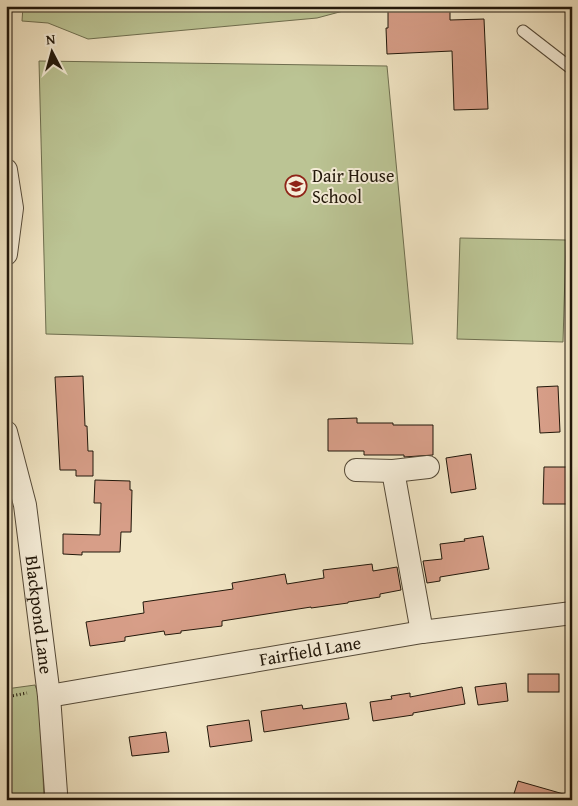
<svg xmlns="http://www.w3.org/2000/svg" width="578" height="806" viewBox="0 0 578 806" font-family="'Gentium Book Plus',serif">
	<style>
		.green { fill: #bbc494; stroke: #6e6e4f }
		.building { fill: #d79e88; stroke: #21170a }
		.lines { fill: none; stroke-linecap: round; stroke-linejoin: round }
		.lane-casing { stroke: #554a38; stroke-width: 13 }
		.street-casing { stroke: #554a38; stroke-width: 24 }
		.path { stroke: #21170a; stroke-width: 3; stroke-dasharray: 1 2.5; stroke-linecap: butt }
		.lane { stroke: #f6eed9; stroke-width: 11 }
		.street { stroke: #f6eed9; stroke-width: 22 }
		.labels { text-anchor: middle; stroke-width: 4; stroke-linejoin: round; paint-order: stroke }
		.poi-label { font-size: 18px; fill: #21170a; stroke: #f6eed9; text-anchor: start }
		.street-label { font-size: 18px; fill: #21170a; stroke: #f6eed9 }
	</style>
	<rect width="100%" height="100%" fill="#f1e5c4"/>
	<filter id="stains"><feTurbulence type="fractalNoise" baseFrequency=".004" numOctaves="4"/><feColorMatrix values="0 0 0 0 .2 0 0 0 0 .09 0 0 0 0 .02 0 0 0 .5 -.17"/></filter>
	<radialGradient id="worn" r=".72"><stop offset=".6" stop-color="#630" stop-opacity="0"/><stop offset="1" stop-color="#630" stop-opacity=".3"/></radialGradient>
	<g class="green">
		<polygon points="23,6 362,6 317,18 88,39 48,23 22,21"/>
		<polygon points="39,61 387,66 413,344 46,334"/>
		<polygon points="460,238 566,240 563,342 457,339"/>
		<polygon points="35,685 40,699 44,800 6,800 6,689"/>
	</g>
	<g class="building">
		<polygon points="388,6 450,6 450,20 484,19 488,109 454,110 452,51 387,54 386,28 388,28"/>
		<polygon points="83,376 85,426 87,426 88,451 93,451 93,476 76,476 76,470 60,470 55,377"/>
		<polygon points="558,386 560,432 540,433 537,387"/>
		<polygon points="357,418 357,423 393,423 393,425 433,425 433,455 404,457 404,455 364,455 364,451 328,451 328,419"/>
		<polygon points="471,454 476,489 451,493 446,458"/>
		<polygon points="544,467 568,467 568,504 543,504"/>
		<polygon points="95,480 130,481 130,490 132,490 131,532 121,532 120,552 82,552 82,555 63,554 63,534 100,535 101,503 94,503"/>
		<polygon points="483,536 489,569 440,577 440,581 427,583 423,561 442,559 440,544 465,541 464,539"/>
		<polygon points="372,564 373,571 397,567 401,590 380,594 380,597 348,602 348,603 311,608 311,607 222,621 222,626 181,631 181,633 165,635 164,631 125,637 125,641 90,646 86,622 144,613 143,602 233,589 232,583 285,574 287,584 324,578 323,570"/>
		<rect x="528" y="674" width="31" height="18"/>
		<polygon points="506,683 508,701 478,705 475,687"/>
		<polygon points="462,687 465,704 413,713 413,715 373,721 370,702 392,699 391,696 410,693 410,697"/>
		<polygon points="346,703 349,719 264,732 261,711 302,705 303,709"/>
		<polygon points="249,720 252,741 210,747 207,726"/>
		<polygon points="166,732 169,752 132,756 129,737"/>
		<polygon points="518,781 567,795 567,800 512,800"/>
	</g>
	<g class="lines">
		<g class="lane-casing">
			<polyline id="lane" points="523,31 572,69"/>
		</g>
		<g class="street-casing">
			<g id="street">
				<polyline points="6,170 12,208 6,254"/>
				<path id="s1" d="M6 432 25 505 49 696 56 793 55 800"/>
				<polyline points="356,470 393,471 428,467"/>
				<polyline points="393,471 422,632"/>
				<path id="s2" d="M49 696 422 632 572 613"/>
			</g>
		</g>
		<polyline class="path" points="6,697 27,693"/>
		<use href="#lane" class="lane"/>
		<use href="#street" class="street"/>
	</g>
	<defs>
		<g id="school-ring" transform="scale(1.125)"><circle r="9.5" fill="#f6eed9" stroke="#8f2418" stroke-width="1.5"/><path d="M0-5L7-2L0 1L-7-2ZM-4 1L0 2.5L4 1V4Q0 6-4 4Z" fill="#8f2418"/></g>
	</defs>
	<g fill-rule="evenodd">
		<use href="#school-ring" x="296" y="186"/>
	</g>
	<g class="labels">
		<g class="poi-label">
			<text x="312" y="182">Dair House<tspan x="312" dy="21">School</tspan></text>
		</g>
		<g class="street-label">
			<text dy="6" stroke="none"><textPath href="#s1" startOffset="186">Blackpond Lane</textPath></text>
			<text dy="6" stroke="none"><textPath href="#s2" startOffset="265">Fairfield Lane</textPath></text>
		</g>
	</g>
	<rect width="578" height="806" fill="none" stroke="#f1e5c4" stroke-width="25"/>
	<rect x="8" y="8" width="563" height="791" fill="none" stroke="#21170a" stroke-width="2.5"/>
	<rect x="12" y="12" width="553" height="781" fill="none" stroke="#21170a"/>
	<g transform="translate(52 52) rotate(354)" stroke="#f6eed9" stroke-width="4" paint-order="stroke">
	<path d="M0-4L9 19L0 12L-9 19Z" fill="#21170a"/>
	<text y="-8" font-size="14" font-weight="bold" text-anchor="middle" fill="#21170a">N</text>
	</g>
	<rect width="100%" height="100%" filter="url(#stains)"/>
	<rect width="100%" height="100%" fill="url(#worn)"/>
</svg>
